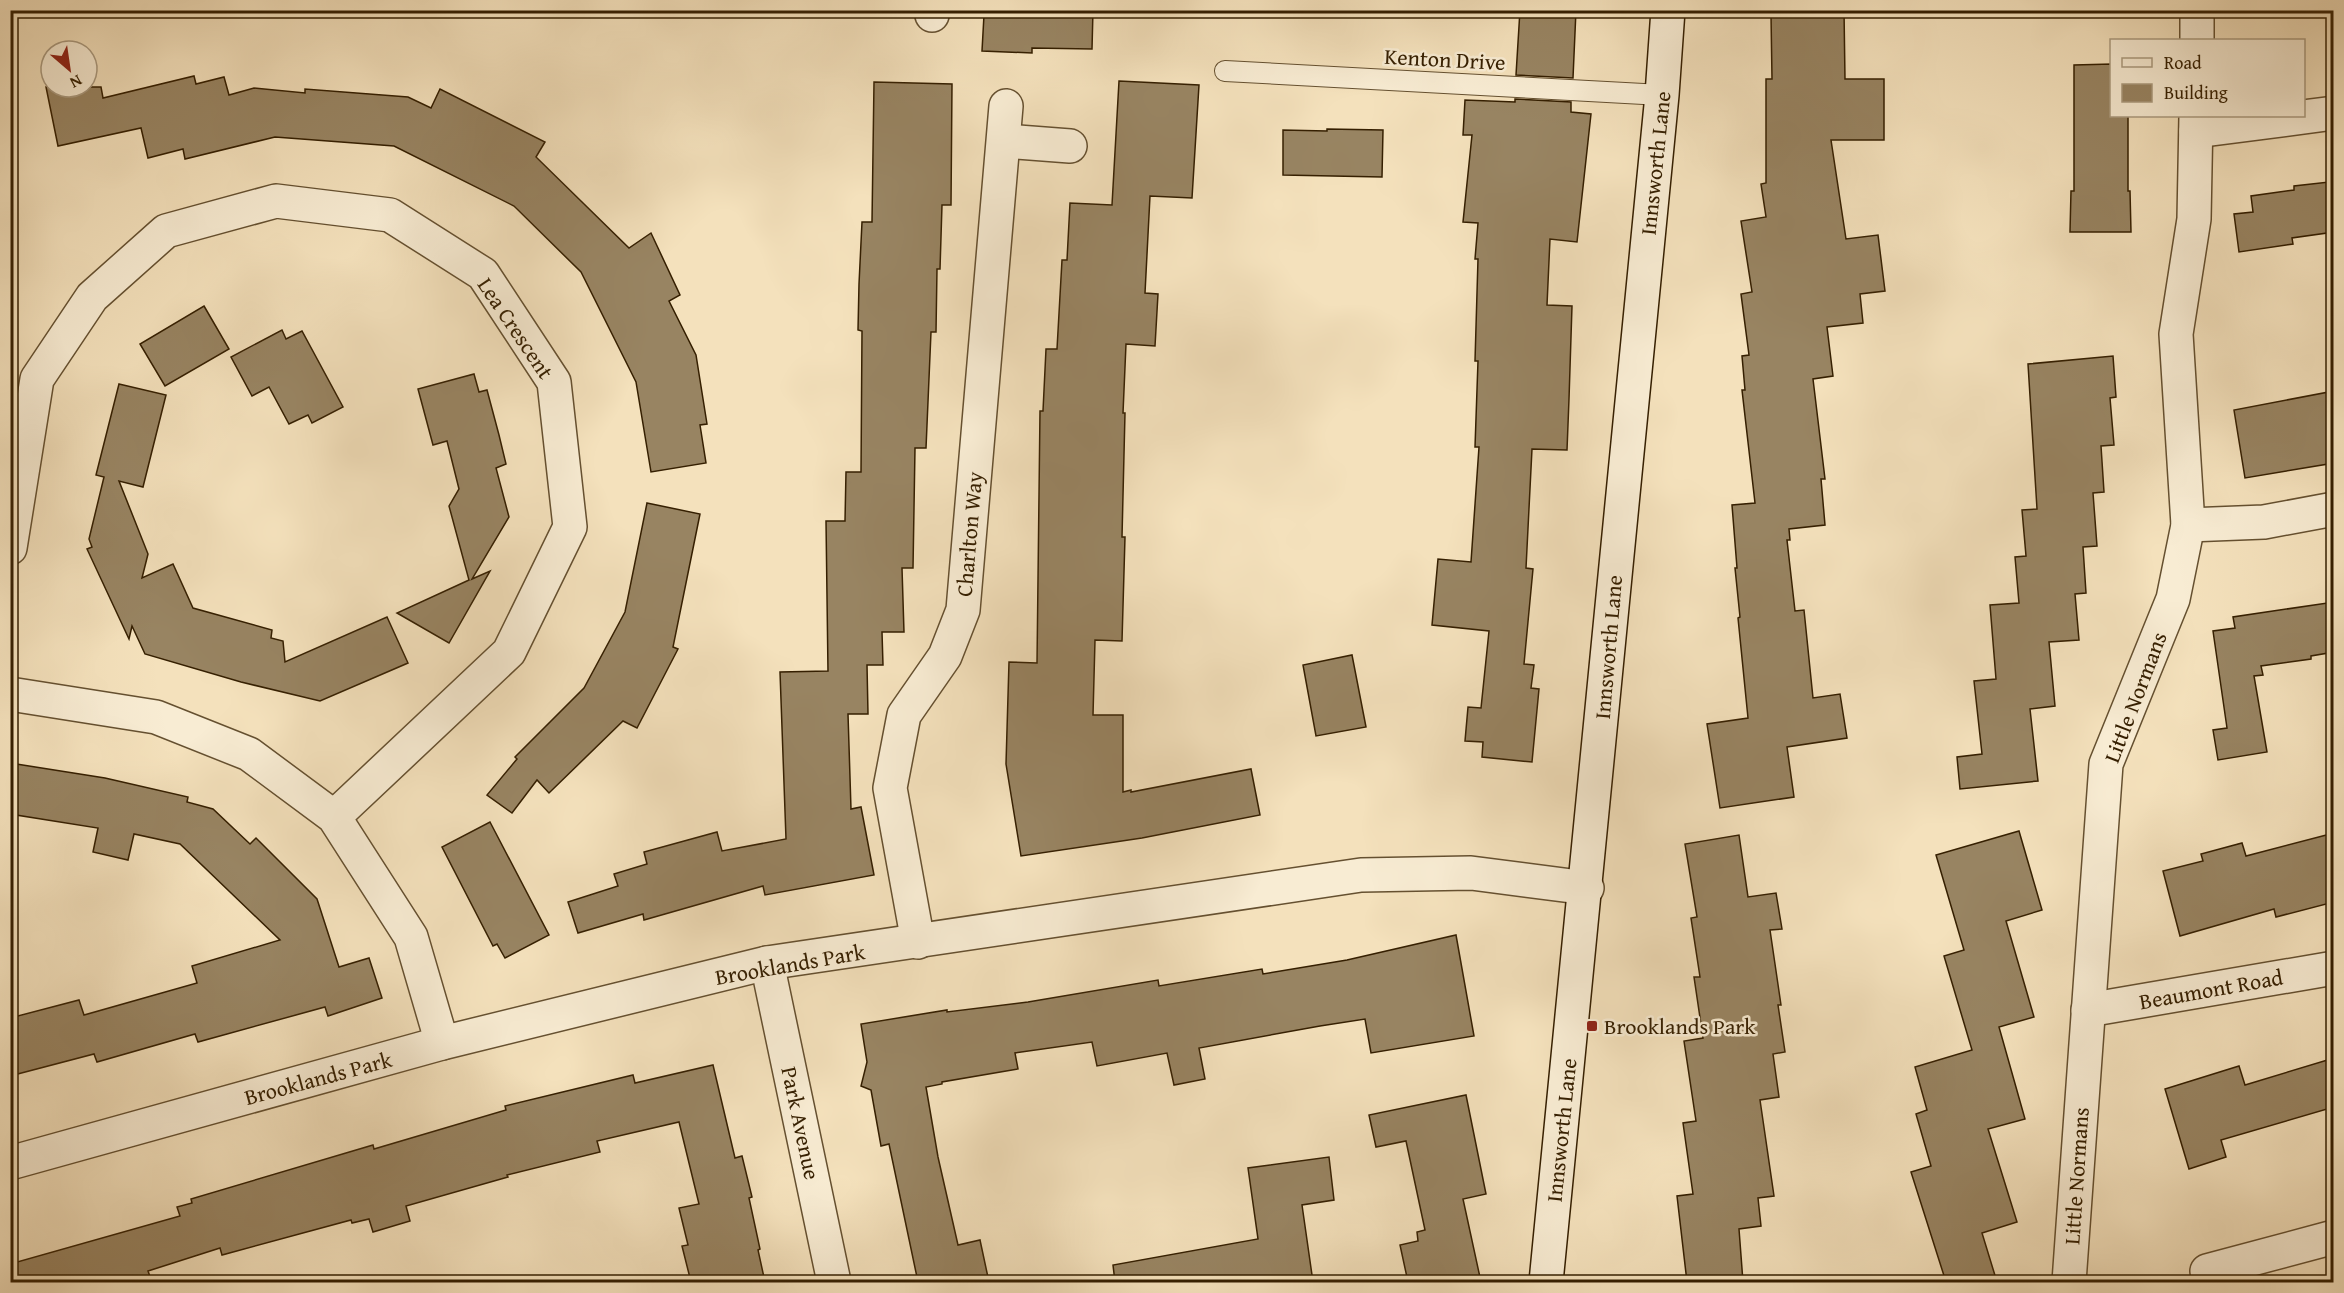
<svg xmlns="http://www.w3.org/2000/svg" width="2344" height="1293" viewBox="0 0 2344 1293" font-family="'Gentium Book Plus',serif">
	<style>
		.building { fill: #988462; stroke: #351f01; stroke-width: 1.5 }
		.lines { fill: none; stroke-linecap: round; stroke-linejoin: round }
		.lane-casing { stroke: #655030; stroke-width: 22 }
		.street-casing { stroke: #655030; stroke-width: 36 }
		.secondary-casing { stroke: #351f01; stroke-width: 36 }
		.lane { stroke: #f8ecd3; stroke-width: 20 }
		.street { stroke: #f8ecd3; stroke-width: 33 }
		.secondary { stroke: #f8ecd3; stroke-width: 33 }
		.poi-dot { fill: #8f2418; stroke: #f8ecd3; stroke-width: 2 }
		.labels { text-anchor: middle; stroke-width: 5; stroke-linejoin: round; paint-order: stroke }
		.street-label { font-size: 22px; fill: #351f01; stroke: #f8ecd3 }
		.poi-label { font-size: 22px; fill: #351f01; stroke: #f8ecd3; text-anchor: start }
	</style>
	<rect width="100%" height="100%" fill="#f4e1bc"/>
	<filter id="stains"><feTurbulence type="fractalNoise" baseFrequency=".00333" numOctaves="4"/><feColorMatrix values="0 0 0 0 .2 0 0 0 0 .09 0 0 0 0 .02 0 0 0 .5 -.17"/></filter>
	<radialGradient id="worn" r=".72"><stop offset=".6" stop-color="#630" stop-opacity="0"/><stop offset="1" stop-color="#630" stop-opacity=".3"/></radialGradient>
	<g class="building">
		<polygon points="1011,10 1093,10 1092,49 1032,48 1032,53 982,51 984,15 1011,16"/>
		<polygon points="1520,10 1576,10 1573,78 1516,75"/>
		<polygon points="1791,10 1844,10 1845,79 1884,79 1884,140 1831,140 1846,239 1878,235 1885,291 1860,294 1863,323 1827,327 1833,376 1813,379 1825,479 1821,479 1825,525 1789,529 1790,540 1787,540 1795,611 1804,610 1813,698 1840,694 1847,738 1787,747 1794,797 1720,808 1707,724 1748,718 1738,618 1740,617 1735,568 1737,568 1732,505 1755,503 1742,390 1745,390 1742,356 1749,355 1741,294 1752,292 1741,221 1766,217 1761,184 1766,183 1766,79 1772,79 1771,15 1791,15"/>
		<polygon points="2112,64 2112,116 2128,116 2128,191 2130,191 2131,232 2070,232 2071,191 2074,191 2074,65"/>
		<polygon points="194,76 196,84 224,77 229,95 254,88 305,93 305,89 408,97 431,108 440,89 545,142 536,157 629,248 651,233 680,295 669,301 696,355 707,424 700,425 706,463 651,472 636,382 581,272 514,206 394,146 275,137 185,159 183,149 148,158 141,128 58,146 46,87 101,87 103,98"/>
		<polygon points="1119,81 1199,85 1192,198 1150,196 1145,293 1158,294 1155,346 1126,344 1123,413 1125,413 1122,537 1125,537 1122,641 1095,640 1093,715 1123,715 1123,792 1131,790 1131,792 1251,769 1260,815 1142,838 1021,856 1006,764 1009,662 1037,663 1040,411 1043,411 1046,349 1057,349 1062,260 1067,260 1070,203 1112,205"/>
		<polygon points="874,82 952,84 951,205 942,205 940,269 937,269 936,332 931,332 926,448 915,448 913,568 902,568 904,632 882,632 883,665 867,665 868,714 848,714 851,809 861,807 874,875 765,895 763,886 644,920 643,914 578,933 568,902 618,886 614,874 647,864 644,852 717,832 722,851 786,839 780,672 828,671 826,521 845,521 846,472 861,472 862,331 858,330 859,284 862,222 872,222"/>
		<polygon points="1515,99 1571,102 1571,112 1591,114 1577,242 1550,239 1547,305 1572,306 1569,399 1567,450 1532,449 1526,568 1533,569 1524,664 1534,665 1531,688 1539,689 1532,762 1482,757 1483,742 1465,741 1468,707 1481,708 1489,631 1432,625 1438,559 1471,562 1479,447 1475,447 1478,361 1475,361 1478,259 1475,259 1478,223 1463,222 1472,135 1463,135 1465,100 1515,102"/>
		<polygon points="1327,129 1383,130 1382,177 1283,175 1283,130 1327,131"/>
		<polygon points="2329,182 2334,232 2292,238 2293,244 2239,252 2234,214 2253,212 2251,196 2294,190 2294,186"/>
		<polygon points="204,306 229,349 165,386 140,344"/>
		<polygon points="282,330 286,339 302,331 343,407 312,423 308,415 289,424 269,387 252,396 231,357"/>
		<polygon points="2113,356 2116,397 2110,398 2114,445 2101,446 2104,492 2093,493 2097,546 2083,547 2086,593 2075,594 2079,640 2049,642 2055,706 2030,709 2038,781 1960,789 1957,757 1982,754 1974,681 1996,679 1990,605 2019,603 2015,557 2026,556 2022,510 2037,509 2028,364"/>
		<polygon points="474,374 479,392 487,390 499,435 506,464 496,468 509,517 472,579 490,571 449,643 397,613 469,580 449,506 459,489 447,441 433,445 418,389"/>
		<polygon points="119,384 166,395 143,487 119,481 148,554 142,578 173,564 193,608 272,630 271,638 283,641 285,662 387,617 408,663 320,701 241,682 145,654 132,626 129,639 87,549 92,547 89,539 104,477 96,475"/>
		<polygon points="2334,391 2334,463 2245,478 2234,410"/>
		<polygon points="647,503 700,514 673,647 678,649 637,728 623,721 549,793 537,780 512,813 487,795 517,759 515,757 584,688 625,612"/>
		<polygon points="2334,602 2334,652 2311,656 2311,659 2261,666 2263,675 2254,676 2267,752 2218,760 2213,730 2227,728 2213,631 2235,628 2233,617"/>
		<polygon points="1352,655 1366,727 1316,736 1303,665"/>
		<polygon points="10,763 105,778 188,797 187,802 213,809 250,844 256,838 317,899 339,967 369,958 382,998 328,1016 325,1007 198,1042 195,1034 97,1062 94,1054 10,1076 10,1018 79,1000 84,1015 197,983 192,966 280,940 180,844 134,834 128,860 93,852 98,828 10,814"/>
		<polygon points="490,822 549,935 505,958 497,944 493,946 442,847"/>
		<polygon points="2019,831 2042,910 2006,921 2034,1017 1999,1027 2025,1119 1988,1129 2017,1222 1982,1233 1997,1282 1946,1282 1911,1172 1931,1166 1916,1114 1927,1110 1915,1067 1972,1050 1944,956 1964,950 1936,855"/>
		<polygon points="2334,833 2334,902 2276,917 2274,909 2180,936 2163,871 2203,861 2201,854 2242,843 2246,856"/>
		<polygon points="1739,835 1748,897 1776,893 1782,929 1770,930 1781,1005 1778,1005 1785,1052 1773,1054 1779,1097 1760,1100 1774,1196 1758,1198 1761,1226 1739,1229 1743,1282 1687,1282 1677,1196 1693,1194 1683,1123 1696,1121 1684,1041 1703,1038 1694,977 1700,977 1691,918 1697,917 1685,844"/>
		<polygon points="1456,935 1474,1036 1371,1053 1365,1019 1320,1026 1199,1048 1205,1079 1174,1085 1167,1053 1097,1066 1092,1042 1015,1053 1018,1069 942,1082 942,1084 926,1087 938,1157 958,1245 980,1240 989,1282 918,1282 889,1144 881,1146 871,1090 861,1086 867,1062 861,1024 947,1010 947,1012 1028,1002 1158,980 1159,986 1262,969 1263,974 1347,960"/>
		<polygon points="2334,1058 2334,1107 2221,1140 2226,1157 2189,1169 2165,1089 2239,1066 2245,1085"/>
		<polygon points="713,1065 735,1158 742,1156 752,1197 749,1198 760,1249 758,1250 765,1282 691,1282 682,1246 688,1245 679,1208 699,1204 679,1122 597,1141 600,1152 507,1175 508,1177 406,1206 410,1221 373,1232 369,1219 352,1223 351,1220 222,1255 220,1248 148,1271 152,1282 10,1282 10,1264 180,1216 177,1207 192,1203 191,1199 373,1145 374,1149 506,1110 505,1106 633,1075 635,1083"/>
		<polygon points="1466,1095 1486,1194 1463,1199 1481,1282 1408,1282 1400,1245 1418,1241 1417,1232 1425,1230 1406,1141 1376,1147 1369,1115"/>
		<polygon points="1329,1157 1334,1200 1302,1205 1313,1282 1115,1282 1113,1265 1258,1239 1248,1168"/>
	</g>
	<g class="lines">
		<g class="lane-casing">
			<polyline id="lane" points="1225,71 1662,95"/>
		</g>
		<g class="street-casing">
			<g id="street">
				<polyline points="932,15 932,10"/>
				<polyline points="2197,40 2197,10"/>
				<polyline points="2196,131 2334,113"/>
				<polyline points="1004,141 1070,146"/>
				<polyline points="2188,525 2264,522 2334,509"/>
				<polyline points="10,548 37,379 92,297 166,231 276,201 390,215 483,274 554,382 570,527 509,652 334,817"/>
				<polyline points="10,694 156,717 249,754 334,817 411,937 442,1043"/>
				<polyline points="918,942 890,788 904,715 945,656 963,610 1006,106"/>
				<polyline points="767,963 834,1282"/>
				<polyline points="2088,1010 2334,968"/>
				<polyline points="10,1163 442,1043 767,963 1361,875 1471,873 1587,888"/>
				<polyline points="2207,1271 2334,1237"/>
				<polyline points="2069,1282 2106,764 2173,599 2188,525 2176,334 2194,219 2196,116"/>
			</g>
		</g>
		<g class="secondary-casing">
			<path id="secondary" d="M1546 1282C1587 887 1623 491 1662 95L1668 10"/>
		</g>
		<use href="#lane" class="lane"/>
		<use href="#street" class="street"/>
		<use href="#secondary" class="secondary"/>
	</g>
	<rect class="poi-dot" x="1586" y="1020" width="12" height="12" rx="3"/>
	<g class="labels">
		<g class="street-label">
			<text transform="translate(1445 59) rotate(3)" y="8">Kenton Drive</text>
			<text transform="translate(1655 163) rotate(-84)" y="8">Innsworth Lane</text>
			<text transform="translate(516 328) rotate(56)" y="8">Lea Crescent</text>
			<text transform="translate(969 534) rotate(-85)" y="8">Charlton Way</text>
			<text transform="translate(1608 647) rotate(-85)" y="8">Innsworth Lane</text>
			<text transform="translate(2135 697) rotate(-69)" y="8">Little Normans</text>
			<text transform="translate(790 964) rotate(-10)" y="8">Brooklands Park</text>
			<text transform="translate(2211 989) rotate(-10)" y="8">Beaumont Road</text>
			<text transform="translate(318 1078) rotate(-15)" y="8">Brooklands Park</text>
			<text transform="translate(801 1123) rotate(78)" y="8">Park Avenue</text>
			<text transform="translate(1561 1130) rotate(-84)" y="8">Innsworth Lane</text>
			<text transform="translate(2076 1176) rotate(-86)" y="8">Little Normans</text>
		</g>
		<g class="poi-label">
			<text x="1604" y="1034">Brooklands Park</text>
		</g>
	</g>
	<rect width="2344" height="1293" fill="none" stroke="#f4e1bc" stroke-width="36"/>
	<rect x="12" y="12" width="2320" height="1269" fill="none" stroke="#351f01" stroke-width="3"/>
	<rect x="18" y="18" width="2308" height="1257" fill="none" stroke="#351f01" stroke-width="1.5"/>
	<rect x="2110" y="39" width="195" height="78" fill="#f8ecd3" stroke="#aa9a7f" stroke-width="1.5"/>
	<rect x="2122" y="58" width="30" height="9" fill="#f8ecd3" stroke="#aa9a7f" stroke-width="1.5"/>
	<text x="2164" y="69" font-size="18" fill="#351f01">Road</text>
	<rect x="2122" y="84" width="30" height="18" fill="#988462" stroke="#aa9a7f" stroke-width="1.5"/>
	<text x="2164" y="99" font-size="18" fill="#351f01">Building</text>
	<g transform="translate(69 69) rotate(151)"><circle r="28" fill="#f8ecd3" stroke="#aa9a7f" stroke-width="1.5"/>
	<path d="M0-4.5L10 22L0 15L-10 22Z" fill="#8f2418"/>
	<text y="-9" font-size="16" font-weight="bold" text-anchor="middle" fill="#351f01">N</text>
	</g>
	<rect width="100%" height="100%" filter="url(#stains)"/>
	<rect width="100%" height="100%" fill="url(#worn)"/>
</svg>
